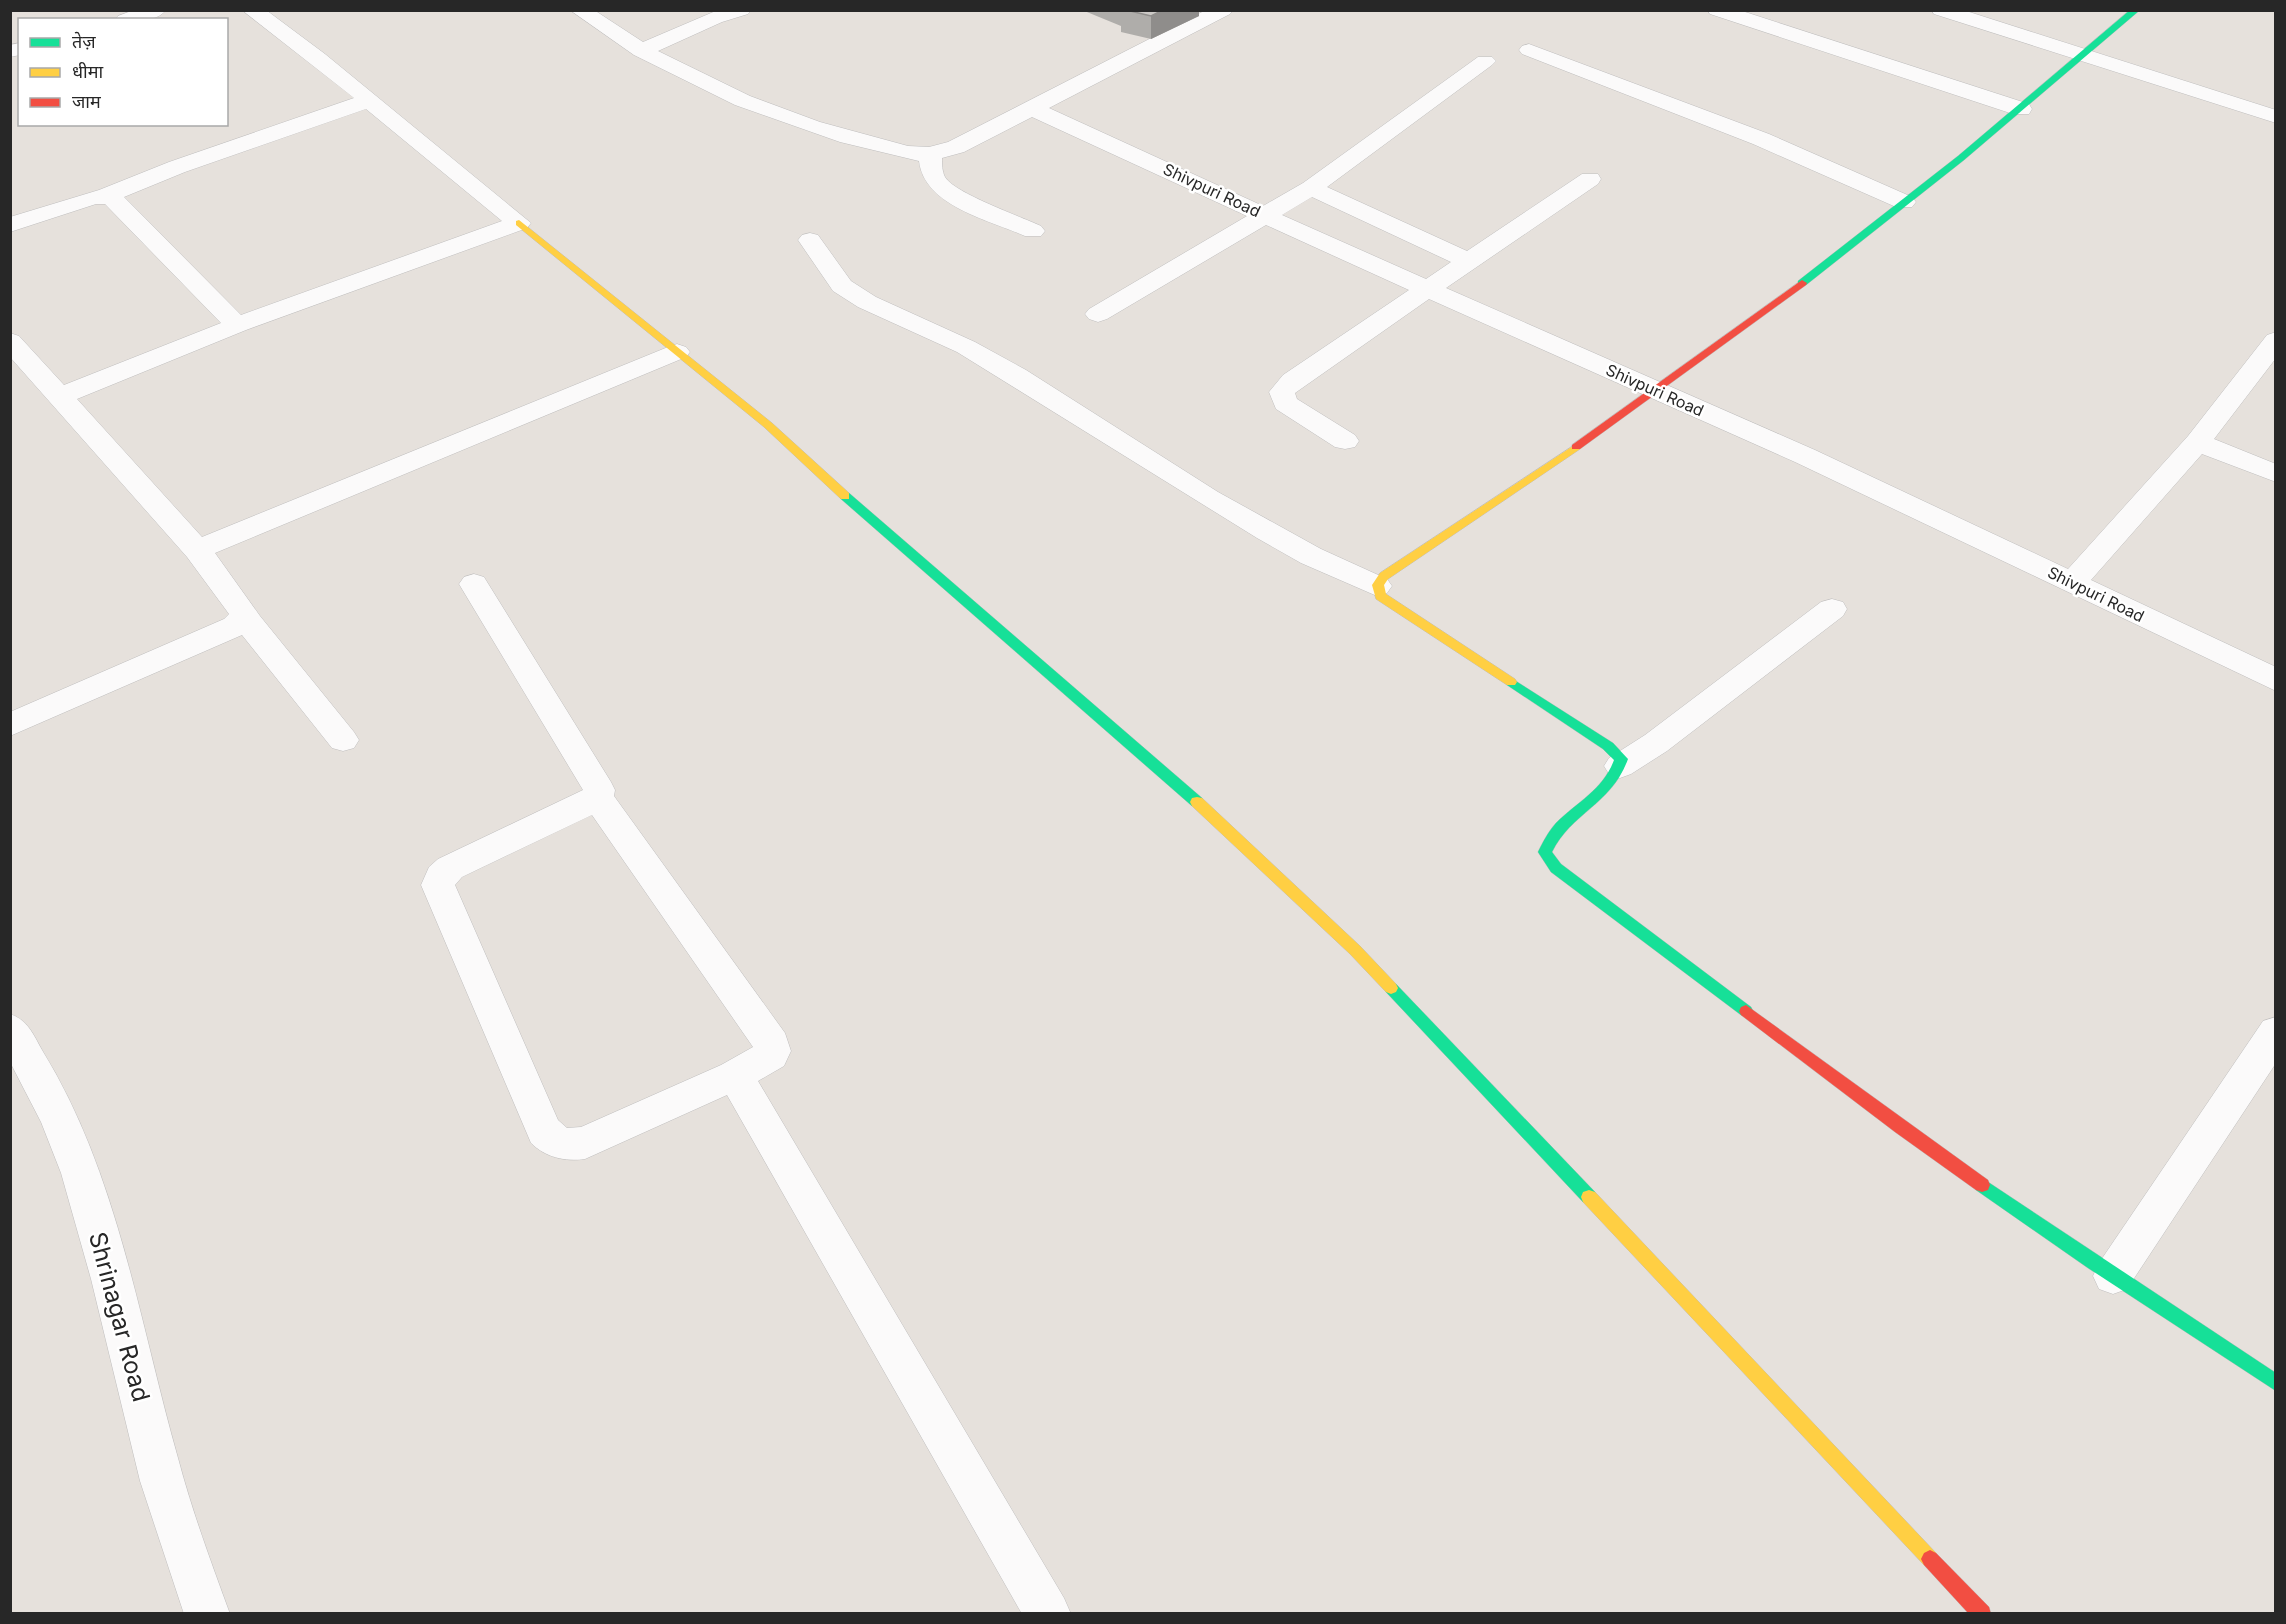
<svg xmlns="http://www.w3.org/2000/svg" width="2286" height="1624" viewBox="0 0 2286 1624" font-family="Inter,'Noto Sans Devanagari',sans-serif">
	<style>
		.lines { fill: none; stroke-linecap: round; stroke-linejoin: round }
		.street-casing { stroke: #bfbebe; stroke-width: 1 }
		.fast-casing { stroke: #bfbebe; stroke-width: 1 }
		.slow-casing { stroke: #bfbebe; stroke-width: 1 }
		.jam-casing { stroke: #bfbebe; stroke-width: 1 }
		.street { fill: #fbfafa; fill-rule: evenodd }
		.fast { fill: #16e098; fill-rule: evenodd }
		.slow { fill: #ffcf43; fill-rule: evenodd }
		.jam { fill: #f24e42; fill-rule: evenodd }
		.wall { fill: #afadaa }
		.shaded-wall { fill: #8f8d8b }
		.building { fill: #ccc9c6; stroke: #8f8d8b; stroke-width: 1.5 }
		.labels { text-anchor: middle; stroke-width: 5; stroke-linejoin: round; paint-order: stroke }
		.far-street-label { font-size: 16px; fill: #272727; stroke: #fff }
		.near-street-label { font-size: 24px; fill: #272727; stroke: #fff }
	</style>
	<rect width="100%" height="100%" fill="#e6e1dc"/>
	<g class="lines">
		<g class="street-casing">
			<g id="street">
				<path d="M134 10H166C155 24 131 20 115 20L118 16Z"/>
				<path d="M242 10H266L325 54 531 223 527 228 246 330 77 399 202 537 668 347 677 344 686 347 690 352 686 357 215 553 260 616 354 732 359 740 354 748 343 751 332 748 242 635 10 736V712L224 619 229 614 187 557 10 357V333L19 336 64 385 221 323 105 204H96L10 232V217L99 190 169 162 354 98ZM366 109 502 221 241 315 124 197 185 172Z"/>
				<path d="M570 10H594L643 42 718 10H751L748 14 722 22 658 51 750 96 820 122 908 146 929 147 948 142 1206 10H1233L1230 14 1049 108 1263 206 1303 183 1478 57H1492L1496 61 1492 65 1327 187 1467 251 1582 174H1598L1601 179 1598 184 1446 288 1815 450 2068 569 2188 436 2267 335 2276 332V358L2214 439 2276 464V482L2202 454 2091 580 2276 667V691L1795 462 1429 299 1295 393 1297 399 1355 435 1359 441 1355 447 1345 449 1335 447 1276 409 1269 392 1283 375 1409 290 1266 225 1107 319 1098 322 1089 319 1085 314 1089 309 1247 216 1032 117 964 152 942 158C942 164 942 171 945 177 954 193 1022 217 1041 226L1045 231 1041 236H1025C989 220 924 206 919 161L840 142 735 105 634 55ZM1312 197 1451 262 1426 279 1282 215Z"/>
				<polygon points="1707,10 1739,10 2029,104 2032,109 2029,114 2013,114 1710,14"/>
				<polygon points="1931,10 1963,10 2276,110 2276,123 1934,14"/>
				<polygon points="20,43 20,55 10,57 10,45"/>
				<polygon points="1529,44 1769,134 1912,197 1916,202 1912,207 1896,207 1753,144 1522,54 1519,50 1522,46"/>
				<polygon points="810,233 818,235 851,281 876,297 975,342 1026,370 1218,492 1321,549 1387,579 1392,586 1387,593 1377,596 1301,563 1257,538 957,352 858,307 833,291 798,240 802,235"/>
				<path d="M474 574 484 577 611 782 615 790 614 796 785 1033 791 1051 784 1066 758 1081 1064 1598 1071 1614H1022L727 1095 585 1159C565 1162 545 1157 531 1143L421 885 429 867 438 859 583 790 459 584 464 577ZM592 815 753 1047 721 1065 581 1127 567 1128 558 1120 455 885 462 877Z"/>
				<polygon points="1832,599 1843,602 1847,609 1843,616 1667,751 1631,774 1620,778 1609,774 1604,766 1609,758 1645,735 1821,602"/>
				<path d="M10 1014C28 1020 33 1034 42 1050 118 1173 139 1321 178 1458 192 1511 211 1562 230 1614H184L140 1481 91 1279 61 1173 41 1122 10 1062Z"/>
				<polygon points="2276,1017 2276,1063 2127,1289 2113,1294 2099,1289 2093,1276 2099,1263 2263,1021"/>
			</g>
		</g>
		<g class="fast-casing">
			<g id="fast">
				<polygon points="2130,10 2140,10 1964,160 1806,285 1798,285 1798,281 1958,156"/>
				<polygon points="845,492 849,493 1202,798 1204,802 1202,806 1192,806 841,499 839,496"/>
				<path d="M1511 678 1613 743 1628 759C1612 804 1571 813 1552 852L1561 864 1751 1007 1753 1011 1751 1015 1746 1017 1741 1015 1551 872 1538 852C1543 842 1548 832 1556 823 1577 802 1603 790 1614 760L1603 749 1507 685 1505 682 1507 679Z"/>
				<polygon points="1391,982 1396,984 1595,1192 1597,1197 1595,1202 1589,1204 1583,1202 1386,992 1384,988 1386,984"/>
				<polygon points="1982,1178 2276,1373 2276,1391 2088,1268 1976,1190 1974,1185 1976,1180"/>
			</g>
		</g>
		<g class="slow-casing">
			<g id="slow">
				<polygon points="519,220 772,423 849,493 849,499 841,499 764,427 516,225 516,221"/>
				<polygon points="1576,444 1582,447 1580,449 1388,579 1384,585 1386,594 1515,679 1517,682 1515,685 1507,685 1376,599 1372,585 1380,573"/>
				<polygon points="1197,797 1202,798 1360,946 1396,984 1398,988 1396,992 1391,994 1386,992 1350,954 1192,806 1190,802 1192,798"/>
				<polygon points="1589,1190 1595,1192 1936,1553 1939,1559 1936,1565 1930,1568 1924,1565 1583,1202 1581,1197 1583,1192"/>
			</g>
		</g>
		<g class="jam-casing">
			<g id="jam">
				<polygon points="1802,280 1807,283 1806,285 1580,449 1572,449 1572,445"/>
				<polygon points="1746,1005 1988,1180 1990,1185 1988,1190 1982,1192 1976,1190 1895,1132 1741,1015 1739,1011 1741,1007"/>
				<polygon points="1930,1550 1936,1553 1989,1607 1991,1614 1969,1614 1924,1565 1921,1559 1924,1553"/>
			</g>
		</g>
		<use href="#street" class="street"/>
		<use href="#fast" class="fast"/>
		<use href="#slow" class="slow"/>
		<use href="#jam" class="jam"/>
	</g>
	<polygon class="wall" points="1082,10 1199,10 1199,16 1151,39 1121,32 1121,26"/>
	<polygon class="shaded-wall" points="1163,10 1199,10 1199,16 1151,39 1151,16"/>
	<polygon class="building" points="1126,10 1163,10 1151,16"/>
	<g class="labels">
		<g class="far-street-label">
			<text transform="translate(1212 190) rotate(25)" y="6">Shivpuri Road</text>
			<text transform="translate(1655 390) rotate(24)" y="6">Shivpuri Road</text>
			<text transform="translate(2096 594) rotate(26)" y="6">Shivpuri Road</text>
		</g>
		<g class="near-street-label">
			<text transform="translate(119 1317) rotate(75)" y="8">Shrinagar Road</text>
		</g>
	</g>
	<rect width="2286" height="1624" fill="none" stroke="#272727" stroke-width="24"/>
	<rect x="18" y="18" width="210" height="108" fill="#ffffff" stroke="#a9a9a9" stroke-width="1.5"/>
	<rect x="30" y="38" width="30" height="9" fill="#16e098" stroke="#a9a9a9" stroke-width="1.5"/>
	<text x="72" y="48" font-size="18" fill="#272727">तेज़</text>
	<rect x="30" y="68" width="30" height="9" fill="#ffcf43" stroke="#a9a9a9" stroke-width="1.5"/>
	<text x="72" y="78" font-size="18" fill="#272727">धीमा</text>
	<rect x="30" y="98" width="30" height="9" fill="#f24e42" stroke="#a9a9a9" stroke-width="1.5"/>
	<text x="72" y="108" font-size="18" fill="#272727">जाम</text>
</svg>
